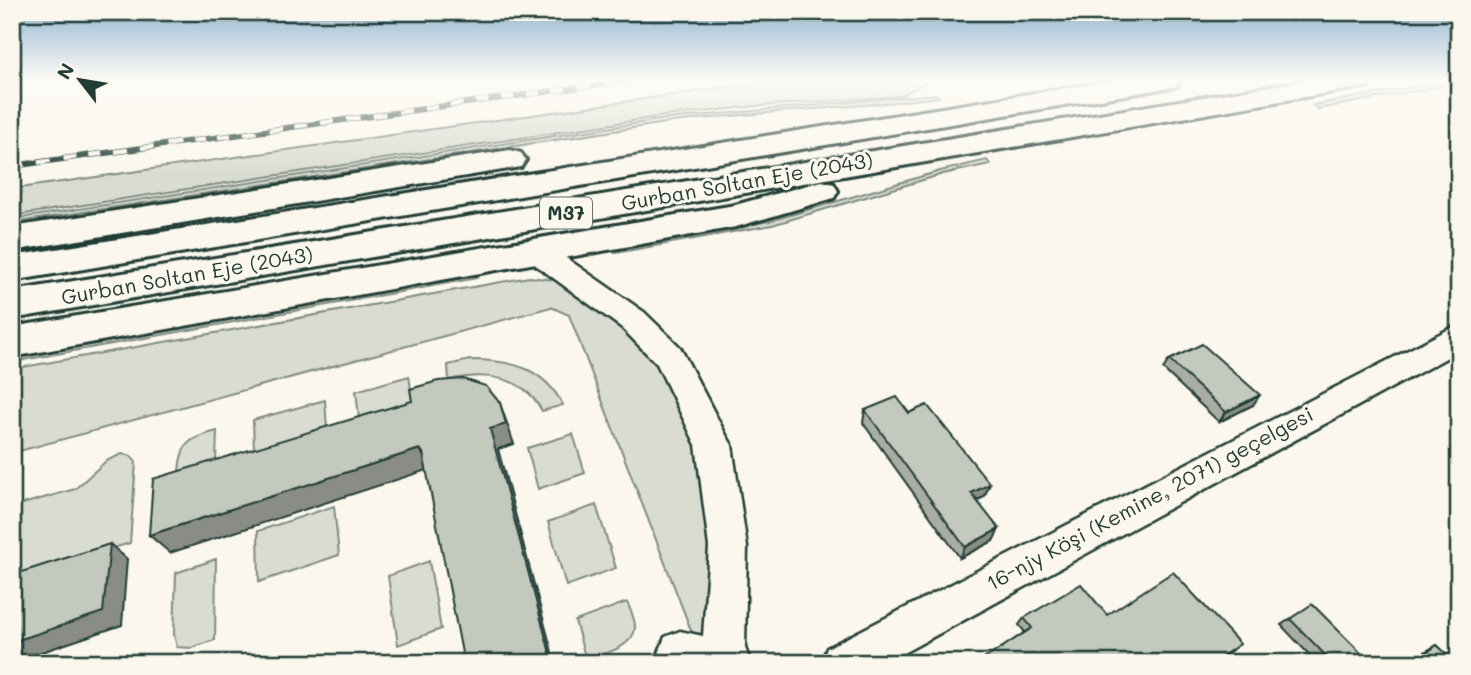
<svg xmlns="http://www.w3.org/2000/svg" width="1471" height="675" viewBox="0 0 1471 675" font-family="Mali,sans-serif">
	<style>
		.green { fill: #dbdcd1; stroke: #7d8c82; stroke-width: 2 }
		.lines { fill: none; stroke-linecap: round; stroke-linejoin: round }
		.street-casing { stroke: #1f3d34; stroke-width: 5 }
		.highway-casing { stroke: #1f3d34; stroke-width: 6 }
		.street { fill: #fbf7ec; fill-rule: evenodd }
		.highway { fill: #fbf7ec; fill-rule: evenodd }
		.rail-casing { stroke: #1f3d34; stroke-width: 6 }
		.rail { stroke: #fbf7ec; stroke-width: 4.5; stroke-dasharray: 13; stroke-linecap: butt }
		.wall { fill: #a9ada3; stroke: #1f3d34; stroke-width: 2 }
		.shaded-wall { fill: #898d85; stroke: #1f3d34; stroke-width: 2 }
		.building { fill: #c4c9be; stroke: #1f3d34; stroke-width: 2 }
		.labels { text-anchor: middle; stroke-width: 6; stroke-linejoin: round; paint-order: stroke }
		.shield { fill: #fbf7ec; stroke: #61756b; stroke-width: 2 }
		.shield-label { font-size: 19px; font-weight: bold; fill: #1f3d34 }
		.street-label { font-size: 21px; fill: #1f3d34; stroke: #fbf7ec }
	</style>
	<rect width="100%" height="100%" fill="#fbf7ec"/>
	<filter id="ink" filterUnits="userSpaceOnUse"><feTurbulence type="fractalNoise" baseFrequency=".0143" numOctaves="2"/><feDisplacementMap in="SourceGraphic" scale="14" xChannelSelector="R" yChannelSelector="G"/><feConvolveMatrix kernelMatrix="1 2 1 2 8 2 1 2 1" color-interpolation-filters="sRGB"/></filter>
	<g filter="url(#ink)">
		<g class="green">
			<polygon points="777,80 930,80 900,96 757,106 664,116 12,216 12,189"/>
			<polygon points="1452,80 1459,80 1459,83 1318,109 1313,105"/>
			<path d="M937 94 939 97C848 109 757 111 666 123L12 223V219L53 213 665 119Z"/>
			<polygon points="987,160 990,164 943,174 772,225 615,253 615,249 770,221 940,171"/>
			<polygon points="476,274 477,278 12,362 12,357"/>
			<polygon points="529,277 571,282 597,293 686,392 718,551 703,644 696,643 569,315 551,307 12,453 12,369"/>
			<path d="M470 360C511 360 543 367 563 405L542 411C523 375 485 372 449 380L448 365Z"/>
			<polygon points="409,376 413,402 359,418 356,391"/>
			<polygon points="325,400 327,429 254,450 253,420"/>
			<path d="M217 431 216 462 179 472C181 443 189 438 217 431Z"/>
			<polygon points="573,434 585,473 538,489 527,448"/>
			<polygon points="122,454 131,456 136,462 130,543 12,579 12,507 75,489 106,461"/>
			<polygon points="596,505 616,568 566,586 548,522"/>
			<polygon points="334,506 339,555 259,582 258,531"/>
			<polygon points="216,559 215,640 191,648 177,647 174,635 176,573"/>
			<polygon points="429,561 441,629 398,645 388,576"/>
			<path d="M627 602C630 609 636 621 635 628 634 648 601 654 586 660L575 621Z"/>
		</g>
		<g class="lines">
			<g class="street-casing">
				<g id="street">
					<polygon points="536,241 546,244 644,312 680,347 726,435 732,445 747,547 745,648 751,663 663,663 659,652 665,637 680,631 703,636 709,547 696,445 657,364 622,328 526,258 522,251 526,244"/>
					<polygon points="1459,324 1459,351 885,663 821,663 827,648"/>
				</g>
			</g>
			<g class="highway-casing">
				<g id="highway">
					<polygon points="1117,80 1181,80 1177,86 1167,88 12,281 12,256"/>
					<polygon points="1308,80 1371,80 1367,86 1357,88 12,319 12,291"/>
					<polygon points="510,150 521,153 526,160 521,167 12,251 12,227"/>
					<polygon points="822,181 834,184 838,191 834,198 736,227 12,357 12,327 735,205"/>
				</g>
			</g>
			<use href="#street" class="street"/>
			<use href="#highway" class="highway"/>
			<g class="rail-casing">
				<polyline id="rail" points="12,166 631,80"/>
			</g>
			<use href="#rail" class="rail"/>
		</g>
		<g class="wall">
			<polygon points="1169,360 1253,405 1219,422 1163,369"/>
			<polygon points="865,410 909,413 984,497 976,501 999,529 993,541 960,558 863,423"/>
			<polygon points="1107,615 1231,651 1217,661 1219,663 980,663 1025,632 1019,625 1024,618"/>
			<polygon points="1290,619 1371,663 1317,663 1281,625"/>
			<polygon points="1437,645 1456,663 1411,663 1426,651"/>
		</g>
		<g class="shaded-wall">
			<polygon points="1260,395 1253,405 1219,422 1226,412"/>
			<polygon points="500,403 514,444 498,449 555,663 536,663 490,429"/>
			<polygon points="420,449 430,469 170,553 149,535"/>
			<polygon points="990,484 984,497 966,506 971,493"/>
			<polygon points="999,529 993,541 960,558 965,547"/>
			<polygon points="110,544 127,559 122,625 12,662 12,642"/>
		</g>
		<g class="building">
			<polygon points="1202,344 1260,395 1226,412 1169,360"/>
			<polygon points="463,379 486,386 500,403 506,424 490,429 551,657 536,663 464,663 423,453 420,449 149,535 153,479 412,401 410,389 438,381"/>
			<polygon points="897,397 909,413 927,405 990,484 971,493 999,529 965,547 865,410"/>
			<polygon points="110,544 103,612 12,642 12,575"/>
			<polygon points="1173,572 1240,644 1217,660 1219,663 1137,663 1134,659 1129,663 982,663 981,661 1032,628 1024,618 1081,584 1107,615"/>
			<polygon points="1312,604 1371,663 1333,663 1290,619"/>
			<polygon points="1437,645 1456,663 1413,663"/>
		</g>
	</g>
	<linearGradient id="sky" x2="0" y2="1"><stop stop-color="#90b4cf"/><stop offset="0.46" stop-color="#fdfbf6"/><stop offset="1" stop-color="#fdfbf6" stop-opacity="0"/></linearGradient>
	<rect width="1471" height="174" fill="url(#sky)"/>
	<g class="labels">
		<rect class="shield" x="540" y="197.5" width="52" height="31" rx="5"/>
		<g class="shield-label">
			<text x="566" y="220">M37</text>
		</g>
		<g class="street-label">
			<text transform="translate(747 182) rotate(-10)" y="7">Gurban Soltan Eje (2043)</text>
			<text transform="translate(187 276) rotate(-10)" y="7">Gurban Soltan Eje (2043)</text>
			<text transform="translate(1150 499) rotate(-28)" y="7">16-njy Köşi (Kemine, 2071) geçelgesi</text>
		</g>
	</g>
	<rect width="1471" height="675" fill="none" stroke="#fbf7ec" stroke-width="42"/>
	<rect x="21" y="21" width="1429" height="633" fill="none" stroke="#1f3d34" stroke-width="2.5" filter="url(#ink)"/>
	<g transform="translate(80 80) rotate(301)" stroke="#fbf7ec" stroke-width="5" paint-order="stroke">
	<path d="M0-5L12 26L0 18L-12 26Z" fill="#1f3d34"/>
	<text y="-10" font-size="19" font-weight="bold" text-anchor="middle" fill="#1f3d34">N</text>
	</g>
</svg>
